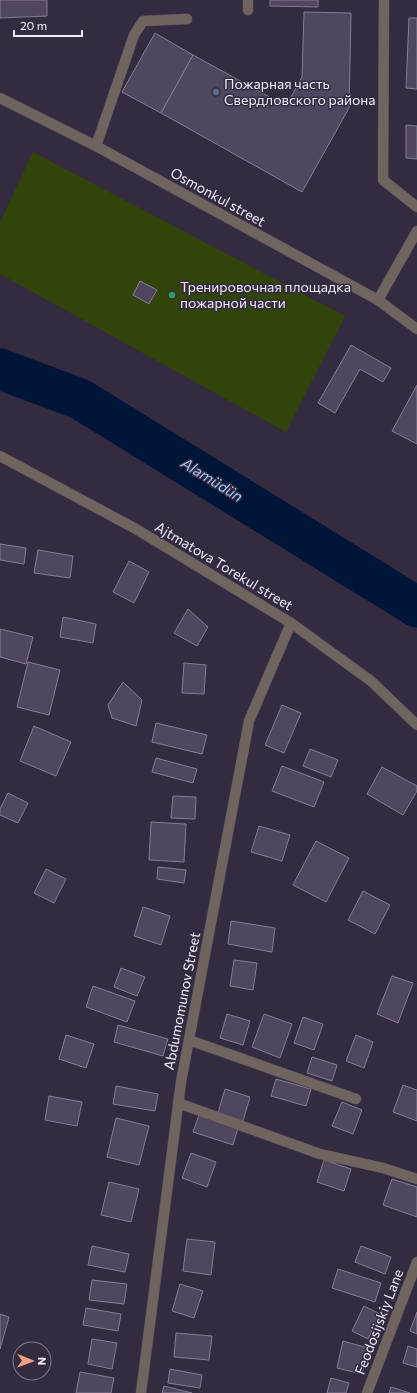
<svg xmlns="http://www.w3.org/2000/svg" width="417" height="1393" viewBox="0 0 417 1393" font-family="Commissioner,sans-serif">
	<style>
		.green { fill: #314409 }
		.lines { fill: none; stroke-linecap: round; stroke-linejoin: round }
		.river { stroke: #001537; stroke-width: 41 }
		.building { fill: #50465d; stroke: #877c95 }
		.minor-casing { stroke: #524a5e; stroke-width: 11 }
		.minor { stroke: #70645e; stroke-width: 10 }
		.service-dot { fill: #5c6f8a; stroke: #342b40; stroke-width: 1.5 }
		.leisure-dot { fill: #2e9e5b; stroke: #342b40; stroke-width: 1.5 }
		.labels { text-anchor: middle; stroke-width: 3; stroke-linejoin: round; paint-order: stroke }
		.poi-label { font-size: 14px; fill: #f1ebf9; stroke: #342b40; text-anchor: start }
		.street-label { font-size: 14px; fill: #f1ebf9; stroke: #342b40 }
		.water-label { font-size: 15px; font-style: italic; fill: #9bc4fd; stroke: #342b40 }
	</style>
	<rect width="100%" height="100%" fill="#342b40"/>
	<polygon class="green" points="33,152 345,316 286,432 0,274 0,222"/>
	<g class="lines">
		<polyline class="river" points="0,369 80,399 417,607"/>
	</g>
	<g class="building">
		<polygon points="0,0 47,0 47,16 0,18"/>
		<polygon points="270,0 318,0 318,7 270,6"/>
		<polygon points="304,12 351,13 349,108 302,192 161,113 193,55 286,106 302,77"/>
		<polygon points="409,18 417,18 417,89 406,88"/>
		<polygon points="155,33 193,55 161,113 122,92"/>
		<polygon points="406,125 417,126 417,159 406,158"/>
		<polygon points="140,281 157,290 149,304 133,295"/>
		<polygon points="351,345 391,368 383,382 360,369 335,413 318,403"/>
		<polygon points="417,385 417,444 392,431"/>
		<polygon points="0,544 26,548 24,564 0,560"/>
		<polygon points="38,550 73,556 70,578 34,573"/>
		<polygon points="129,561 149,572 134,603 113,592"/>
		<polygon points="188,609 208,627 197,646 174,633"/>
		<polygon points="63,617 96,624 93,643 60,637"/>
		<polygon points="0,629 33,637 26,664 0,657"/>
		<polygon points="28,662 60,670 49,715 17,707"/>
		<polygon points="184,663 206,665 204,694 182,693"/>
		<polygon points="123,682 142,700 136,726 112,718 108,705"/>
		<polygon points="282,705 301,713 284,753 265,745"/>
		<polygon points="156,723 207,735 202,754 152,742"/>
		<polygon points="34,726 71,742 56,776 20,761"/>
		<polygon points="310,749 338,760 331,777 303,766"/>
		<polygon points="156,758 197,769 193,783 152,772"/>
		<polygon points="282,766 324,782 314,807 272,791"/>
		<polygon points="382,767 417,786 417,791 403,815 367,794"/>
		<polygon points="8,793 28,803 18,823 0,815 0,809"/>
		<polygon points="173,796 196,797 195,819 171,818"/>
		<polygon points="151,822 186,824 184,862 149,860"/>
		<polygon points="259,826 290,835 282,861 251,852"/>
		<polygon points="316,841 349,858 326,902 293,885"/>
		<polygon points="158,867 186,870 184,883 157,879"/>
		<polygon points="46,869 66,879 54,903 34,893"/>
		<polygon points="363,891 390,905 375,934 348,920"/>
		<polygon points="143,907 170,916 161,945 134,936"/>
		<polygon points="231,921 275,928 272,952 228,944"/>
		<polygon points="234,960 257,963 253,990 230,986"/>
		<polygon points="121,968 145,977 137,996 114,987"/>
		<polygon points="392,976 413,983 398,1023 377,1014"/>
		<polygon points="93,986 135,1001 127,1022 86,1007"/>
		<polygon points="227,1014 250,1021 243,1045 220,1038"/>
		<polygon points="264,1014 292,1024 280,1058 252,1047"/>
		<polygon points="303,1017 323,1024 314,1050 294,1043"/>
		<polygon points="118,1025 168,1039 163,1056 114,1042"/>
		<polygon points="66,1035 94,1044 86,1068 59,1059"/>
		<polygon points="356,1035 373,1042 364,1068 346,1061"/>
		<polygon points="312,1057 337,1065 332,1081 307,1073"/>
		<polygon points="276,1079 311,1089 306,1106 271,1096"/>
		<polygon points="403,1085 417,1090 417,1121 393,1112"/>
		<polygon points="116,1086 158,1094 155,1111 113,1104"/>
		<polygon points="225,1089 250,1097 243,1121 218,1113"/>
		<polygon points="49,1096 82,1102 77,1126 45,1120"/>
		<polygon points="342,1102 362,1110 353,1134 332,1126"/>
		<polygon points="199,1115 238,1128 233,1145 193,1132"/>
		<polygon points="116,1118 149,1126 139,1165 107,1157"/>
		<polygon points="191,1153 216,1162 207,1187 182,1178"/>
		<polygon points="324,1160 351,1169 344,1191 317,1182"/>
		<polygon points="392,1179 417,1187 417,1217 383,1205"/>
		<polygon points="109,1182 139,1189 131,1222 101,1215"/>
		<polygon points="187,1239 215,1242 211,1275 183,1271"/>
		<polygon points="92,1246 129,1254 125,1272 88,1265"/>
		<polygon points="361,1246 391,1257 385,1274 355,1262"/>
		<polygon points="338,1269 381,1283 375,1302 332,1288"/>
		<polygon points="92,1280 127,1284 124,1304 89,1300"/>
		<polygon points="180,1284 203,1291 194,1318 172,1311"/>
		<polygon points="364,1306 380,1314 368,1339 352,1331"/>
		<polygon points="86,1308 121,1314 118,1331 83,1325"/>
		<polygon points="417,1312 417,1334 410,1331"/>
		<polygon points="0,1314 9,1317 0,1349"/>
		<polygon points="176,1333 212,1336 209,1360 174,1357"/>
		<polygon points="92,1339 117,1343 112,1369 88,1364"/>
		<polygon points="343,1341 368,1348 362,1374 337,1368"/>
		<polygon points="408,1346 417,1349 417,1367 403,1363"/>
		<polygon points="170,1369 202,1375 200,1388 168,1383"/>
		<polygon points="80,1372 114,1378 111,1393 76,1393"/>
		<polygon points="331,1378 349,1383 346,1393 327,1393"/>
		<polygon points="164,1386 192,1393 162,1393"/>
		<polygon points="391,1387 410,1393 389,1393"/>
	</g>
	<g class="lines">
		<g class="minor-casing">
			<g id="minor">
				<polyline points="384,0 383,180 417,207"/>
				<polyline points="248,10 248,0"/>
				<polyline points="0,98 96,146 378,300 417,329"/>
				<polyline points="96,146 134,35 143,21 187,19"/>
				<polyline points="378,300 417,231"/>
				<polyline points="0,456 136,529 291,623 371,681 417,725"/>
				<polyline points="189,1040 356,1099"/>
				<polyline points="178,1103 320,1154 383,1168 417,1179"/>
				<polyline points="141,1393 181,1082 249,721 291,623"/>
				<polyline points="367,1393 417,1262"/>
			</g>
		</g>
		<use href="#minor" class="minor"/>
	</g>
	<circle class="service-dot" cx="216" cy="92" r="4"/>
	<circle class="leisure-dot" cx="172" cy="295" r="4"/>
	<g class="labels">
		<g class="poi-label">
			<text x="224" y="89">Пожарная часть<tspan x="224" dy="16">Свердловского района</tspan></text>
			<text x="180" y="292">Тренировочная площадка<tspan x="180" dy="16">пожарной части</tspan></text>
		</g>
		<g class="street-label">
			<text transform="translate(218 197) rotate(29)" y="5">Osmonkul street</text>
			<text transform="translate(224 566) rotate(31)" y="5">Ajtmatova Torekul street</text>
			<text transform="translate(182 1001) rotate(-79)" y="5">Abdumomunov Street</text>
			<text transform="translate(379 1322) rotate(-69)" y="5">Feodosijskiy Lane</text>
		</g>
		<g class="water-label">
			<text transform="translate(212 480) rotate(32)" y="5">Alamüdün</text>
		</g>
	</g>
	<g transform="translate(32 1361) rotate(91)"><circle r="19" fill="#342b40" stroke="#80788a"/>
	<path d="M0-3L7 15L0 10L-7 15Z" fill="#f39f86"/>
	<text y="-6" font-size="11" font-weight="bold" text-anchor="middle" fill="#f1ebf9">N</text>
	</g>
	<path d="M14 30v6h68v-6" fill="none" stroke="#f1ebf9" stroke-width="2"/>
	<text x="20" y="30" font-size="12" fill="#f1ebf9" stroke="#342b40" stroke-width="3" paint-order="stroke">20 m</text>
</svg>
